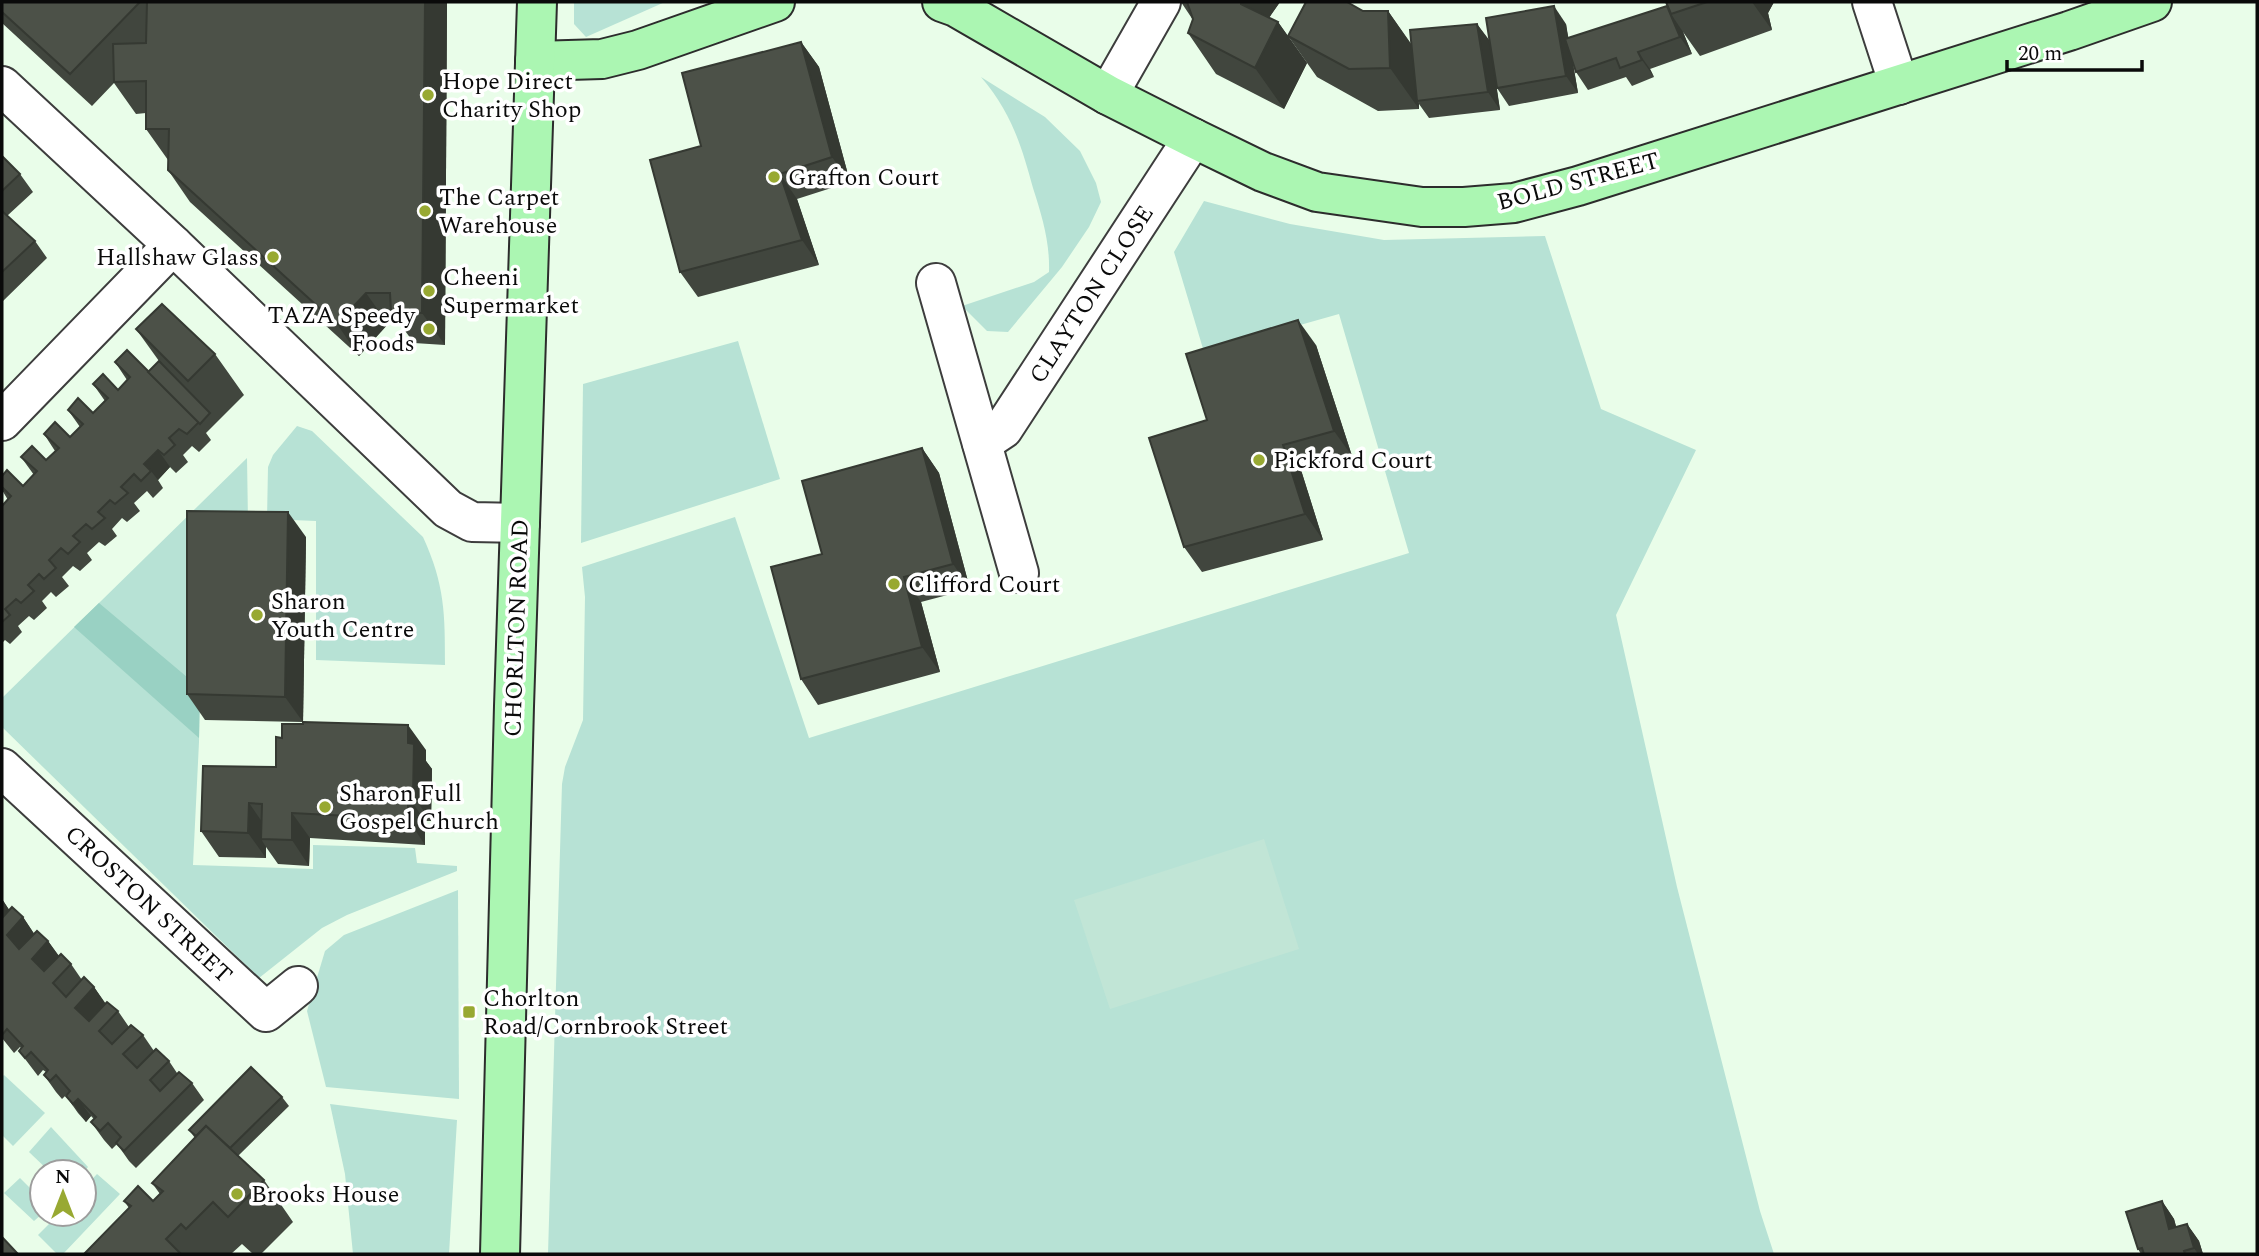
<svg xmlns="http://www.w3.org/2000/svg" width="2259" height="1256" viewBox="0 0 2259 1256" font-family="Spectral,serif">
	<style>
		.green { fill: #b7e2d5 }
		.forest { fill: #99d1c3 }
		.pitch { fill: #c1e5d6 }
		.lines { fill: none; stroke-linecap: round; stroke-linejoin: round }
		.street-casing { stroke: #3d3d3d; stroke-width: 42 }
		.secondary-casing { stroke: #2c2c2c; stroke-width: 42 }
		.street { stroke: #fff; stroke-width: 38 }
		.secondary { stroke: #abf6b2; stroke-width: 38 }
		.wall { fill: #41463e }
		.shaded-wall { fill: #353932 }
		.building { fill: #4c5148; stroke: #353932; stroke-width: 2 }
		.poi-dot { fill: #98a932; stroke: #fff; stroke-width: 2.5 }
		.labels { text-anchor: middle; stroke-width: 7; stroke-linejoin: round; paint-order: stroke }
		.poi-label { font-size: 24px; fill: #0a0a0a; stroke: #fff; text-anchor: start }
		.street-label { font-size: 24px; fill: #0a0a0a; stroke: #fff }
	</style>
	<rect width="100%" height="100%" fill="#e9fde9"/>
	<g class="green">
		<polygon points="574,2 665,2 586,37 574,24"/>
		<path d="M981 77 1045 117 1080 151 1096 183 1101 202 1089 227 1062 267 1008 332 987 331 962 306 1034 282 1049 272C1050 242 1042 216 1033 188 1021 144 1011 112 981 77Z"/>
		<polygon points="1204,201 1290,224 1384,240 1545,236 1601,409 1696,450 1616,615 1677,887 1760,1211 1774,1254 548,1254 562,784 565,767 583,720 585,597 582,567 735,517 809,738 1409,553 1339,314 1204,352 1174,252"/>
		<polygon points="738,341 780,479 581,543 583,384"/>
		<path d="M297 426 312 431 423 537C445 585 445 614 445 665L316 660V521L267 519 268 467 273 455Z"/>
		<polygon points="247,458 248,522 203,522 199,742 193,865 313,869 313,845 415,848 417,863 457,866 457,871 347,915 322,928 259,978 2,727 2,698"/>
		<polygon points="458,890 459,1099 326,1087 307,1011 325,951 344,935"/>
		<polygon points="4,1075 45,1113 13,1146 2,1135 2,1077"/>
		<polygon points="330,1104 457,1120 449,1254 353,1254 345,1174"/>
		<polygon points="51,1127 88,1167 84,1172 50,1172 29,1152"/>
		<polygon points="97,1174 120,1194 63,1254 57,1254 38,1235 59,1214 84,1214 84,1188"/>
		<polygon points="20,1178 36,1194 42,1188 42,1214 34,1221 4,1193"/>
	</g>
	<polygon class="forest" points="99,603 200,688 199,738 74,627"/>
	<polygon class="pitch" points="1264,839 1299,949 1110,1009 1074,900"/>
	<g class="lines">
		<g class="street-casing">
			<g id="street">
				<polyline points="1872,2 1899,85"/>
				<polyline points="2,86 173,245 448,509 472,522 520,523"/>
				<polyline points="1108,95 1161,2"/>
				<polyline points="936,283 1019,573"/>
				<polyline points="2,421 173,245"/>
				<polyline points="982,443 1003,429 1193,138"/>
				<polyline points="2,768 266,1012 298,986"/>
			</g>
		</g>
		<g class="secondary-casing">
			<g id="secondary">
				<polyline points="942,2 956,7 1108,95 1193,138 1263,172 1317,192 1422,207 1464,207 1514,203 1578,186 2069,31 2152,2"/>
				<polyline points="535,61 602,59 638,50 775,2"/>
				<polyline points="500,1254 514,706 537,2"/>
			</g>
		</g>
		<use href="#street" class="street"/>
		<use href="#secondary" class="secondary"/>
	</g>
	<g class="wall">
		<polygon points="2,2 447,2 445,345 414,343 400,324 388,324 359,356 190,202 168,170 168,160 146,129 146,113 136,114 114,83 92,106 2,23"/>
		<polygon points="1181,2 1280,2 1269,18 1278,22 1307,63 1284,109 1216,74 1188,33 1193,20"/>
		<polygon points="1666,2 1774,2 1768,13 1772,30 1700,56 1683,32 1692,54 1650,69 1654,77 1632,86 1626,77 1588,90 1576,72 1573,63 1578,93 1509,106 1497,88 1491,54 1500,110 1429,118 1419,104 1419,109 1378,111 1317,77 1288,36 1363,11 1388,11 1412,45 1477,24 1489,41 1566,24 1568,38 1667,6"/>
		<polygon points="801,42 819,67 850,182 797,199 819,265 698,297 680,272 701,146"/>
		<polygon points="2,156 20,174 33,192 7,216 35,241 47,258 2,302"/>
		<polygon points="136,329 215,354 244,395 206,433 211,440 199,452 192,446 183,455 188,462 176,473 170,467 158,480 163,488 153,498 147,491 134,503 140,511 127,522 122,518 112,529 117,536 105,546 99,542 87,553 92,560 80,571 73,566 62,577 69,586 56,597 51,592 42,601 47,608 34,620 29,616 18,626 22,632 10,644 5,640 2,643 2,506 8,500 2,490 2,476 23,486 34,475 21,457 46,460 55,451 44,434 70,437 80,427 68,410 93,413 105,401 93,384 118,390 127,380 115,362 148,372 159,361"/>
		<polygon points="1316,345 1352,456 1301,470 1323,540 1202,572 1184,547 1207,420"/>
		<polygon points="922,448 939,473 970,589 921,602 940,672 818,705 801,679 822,554"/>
		<polygon points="306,537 303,722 205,720 187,694"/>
		<polygon points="426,750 426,761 432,769 431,821 425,821 425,845 310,838 309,866 278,864 266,847 266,858 219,857 201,831 276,767"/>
		<polygon points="2,899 9,910 23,917 34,934 48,941 59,956 71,964 82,980 94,987 106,1004 118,1011 129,1027 143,1035 154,1051 169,1061 177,1073 192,1083 204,1100 136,1168 129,1161 117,1144 112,1149 104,1140 91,1122 94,1119 91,1116 86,1122 78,1113 66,1096 68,1093 62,1099 56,1092 44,1075 46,1072 43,1070 38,1076 19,1051 21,1048 20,1047 14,1053 2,1038"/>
		<polygon points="282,1097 289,1106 238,1156 264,1180 293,1222 261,1254 253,1254 242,1244 231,1254 84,1254 129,1208 124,1201 153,1201 160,1194 152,1183 195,1138 189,1130"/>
		<polygon points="2162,1201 2174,1219 2176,1227 2187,1224 2199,1241 2203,1254 2141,1254 2138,1249"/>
	</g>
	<g class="shaded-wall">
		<polygon points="425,2 447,2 445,345 422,313"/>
		<polygon points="1241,2 1280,2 1265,23 1278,22 1307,63 1284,109 1255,68"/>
		<polygon points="1752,2 1774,2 1768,13 1772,30"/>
		<polygon points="1554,6 1566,24 1578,93 1566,76"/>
		<polygon points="1388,11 1417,53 1417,101 1419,104 1419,109 1390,68"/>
		<polygon points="1671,14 1683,32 1692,54 1680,37"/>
		<polygon points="1477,24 1490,41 1500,110 1488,92"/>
		<polygon points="801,42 819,67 850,182 832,157"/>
		<polygon points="1638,52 1650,69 1654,77 1642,60"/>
		<polygon points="780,174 797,199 819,265 802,240"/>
		<polygon points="366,293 388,324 359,356 337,324"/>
		<polygon points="1298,320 1316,345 1352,456 1334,431"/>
		<polygon points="1283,445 1301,470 1323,540 1305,514"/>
		<polygon points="922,448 939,473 970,589 953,564"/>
		<polygon points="158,450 170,467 158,480 151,471 144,464"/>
		<polygon points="288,512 306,537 303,722 285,697"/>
		<polygon points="904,577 921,602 940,672 922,647"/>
		<polygon points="408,725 426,750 426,761 432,769 431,821 413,796 408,743"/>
		<polygon points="408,796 425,821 425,845 408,819"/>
		<polygon points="249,803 267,829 261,839 266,847 266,858 248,833"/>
		<polygon points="292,813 310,838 309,866 292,840"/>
		<polygon points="2,899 10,911 2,920"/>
		<polygon points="23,917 35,935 19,953 7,935"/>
		<polygon points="48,941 60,958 44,976 32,959"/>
		<polygon points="94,987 106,1005 87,1025 75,1008"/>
		<polygon points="78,1099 91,1116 86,1122 73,1104"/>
		<polygon points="2162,1201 2174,1219 2182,1247 2169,1229"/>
		<polygon points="2187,1224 2199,1241 2203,1254 2198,1254 2194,1248"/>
	</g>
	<g class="building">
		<polygon points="2,2 140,2 70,74 2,12"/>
		<polygon points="147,2 425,2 422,313 391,311 390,293 366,293 337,324 168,170 169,129 146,129 146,81 114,82 113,44 146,43"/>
		<polygon points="1187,2 1241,2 1241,4 1278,22 1255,68 1188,33 1193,19"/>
		<polygon points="1306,2 1347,2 1363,11 1388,11 1390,68 1349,69 1288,36"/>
		<polygon points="1666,2 1707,2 1671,14"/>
		<polygon points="1554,6 1566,76 1497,88 1486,18"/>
		<polygon points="1667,6 1680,37 1638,52 1642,60 1620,68 1616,58 1576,72 1565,39"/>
		<polygon points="1477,24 1488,92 1417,101 1410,30"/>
		<polygon points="801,42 832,157 780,174 802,240 680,272 650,160 701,146 682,73"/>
		<polygon points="2,156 20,174 2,191"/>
		<polygon points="2,211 35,241 2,272"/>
		<polygon points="162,304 215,354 188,381 136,329"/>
		<polygon points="1298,320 1334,431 1283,445 1305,514 1184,547 1149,438 1207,420 1186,354"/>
		<polygon points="127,350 199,422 187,434 179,429 169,438 175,445 164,455 158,450 144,464 151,471 141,481 134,474 121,487 128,493 115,504 110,500 98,512 105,518 92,529 86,524 73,536 80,542 68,554 61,548 49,560 56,568 44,579 39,574 28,585 34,591 21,603 16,599 5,609 10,615 2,622 2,506 11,496 2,487 2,476 7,470 23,486 37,471 21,457 32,446 46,460 59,448 44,434 55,422 70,437 83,424 68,410 78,398 93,413 108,398 93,384 103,374 118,390 130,377 115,362"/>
		<polygon points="159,361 210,413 200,424 148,372"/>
		<polygon points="922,448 953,564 904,577 922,647 801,679 771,567 822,554 802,481"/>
		<polygon points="187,511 288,512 285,697 187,694"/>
		<polygon points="303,722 408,725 408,743 414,744 413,796 408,796 408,819 292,813 292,840 261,839 262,804 249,803 248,833 201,831 203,766 276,767 276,737 282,738 282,724 303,724"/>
		<polygon points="12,907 23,917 7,935 19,949 37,931 48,941 32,959 44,971 61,954 71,964 53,983 66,997 84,977 94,987 75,1008 89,1021 107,1002 118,1011 99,1031 112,1044 131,1025 143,1035 123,1054 137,1068 156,1049 169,1061 150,1080 160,1091 179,1072 192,1083 124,1151 116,1143 121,1137 108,1123 100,1131 91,1122 96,1117 78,1099 73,1104 66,1096 70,1091 56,1075 50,1081 44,1075 48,1070 31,1052 25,1058 19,1051 23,1046 7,1029 2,1035 2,918"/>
		<polygon points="251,1067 282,1097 230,1148 206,1126 196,1136 189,1130"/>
		<polygon points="206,1126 264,1180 228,1217 213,1202 186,1229 181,1224 166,1239 181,1254 84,1254 131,1206 124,1201 138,1186 153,1201 163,1191 152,1183"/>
		<polygon points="2162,1201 2169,1229 2187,1224 2194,1248 2184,1251 2185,1254 2144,1254 2142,1248 2138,1249 2126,1212"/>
		<polygon points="2,1237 18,1254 2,1254"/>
	</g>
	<g class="poi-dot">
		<circle cx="428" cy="95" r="7"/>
		<circle cx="774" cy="177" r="7"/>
		<circle cx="425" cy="211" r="7"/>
		<circle cx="273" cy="257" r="7"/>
		<circle cx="429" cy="291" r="7"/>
		<circle cx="429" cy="329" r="7"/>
		<circle cx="1259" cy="460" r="7"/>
		<circle cx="894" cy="584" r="7"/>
		<circle cx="257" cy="615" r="7"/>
		<circle cx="325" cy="807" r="7"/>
		<rect x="462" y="1005" width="14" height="14" rx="3.5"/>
		<circle cx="237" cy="1194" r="7"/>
	</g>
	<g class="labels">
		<g class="poi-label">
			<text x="442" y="89">Hope Direct<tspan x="442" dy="28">Charity Shop</tspan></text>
			<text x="788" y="185">Grafton Court</text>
			<text x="439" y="205">The Carpet<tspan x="439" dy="28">Warehouse</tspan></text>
			<text x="259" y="265" text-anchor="end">Hallshaw Glass</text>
			<text x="443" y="285">Cheeni<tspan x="443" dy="28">Supermarket</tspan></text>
			<text x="415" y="323" text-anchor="end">TAZA Speedy<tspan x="415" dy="28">Foods</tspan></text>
			<text x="1273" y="468">Pickford Court</text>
			<text x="908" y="592">Clifford Court</text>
			<text x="271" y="609">Sharon<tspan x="271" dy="28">Youth Centre</tspan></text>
			<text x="339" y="801">Sharon Full<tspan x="339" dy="28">Gospel Church</tspan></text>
			<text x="483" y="1006">Chorlton<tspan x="483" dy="28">Road/Cornbrook Street</tspan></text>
			<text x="251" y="1202">Brooks House</text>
		</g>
		<g class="street-label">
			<text transform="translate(1578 181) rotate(-15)" y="8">BOLD STREET</text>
			<text transform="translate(1091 294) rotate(-57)" y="8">CLAYTON CLOSE</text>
			<text transform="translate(516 628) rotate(-88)" y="8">CHORLTON ROAD</text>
			<text transform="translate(149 904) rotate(43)" y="8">CROSTON STREET</text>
		</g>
	</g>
	<rect width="2259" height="1256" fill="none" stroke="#0a0a0a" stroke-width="7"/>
	<g transform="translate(63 1193)"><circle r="33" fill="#ffffff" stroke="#9d9d9d" stroke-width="2"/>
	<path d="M0-5L12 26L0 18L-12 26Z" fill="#98a932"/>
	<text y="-10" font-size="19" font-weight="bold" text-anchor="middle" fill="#0a0a0a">N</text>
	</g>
	<path d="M2007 60v10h135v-10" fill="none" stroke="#0a0a0a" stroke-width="3.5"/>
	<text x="2018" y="60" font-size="21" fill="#0a0a0a" stroke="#ffffff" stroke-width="5" paint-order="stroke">20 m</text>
</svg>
